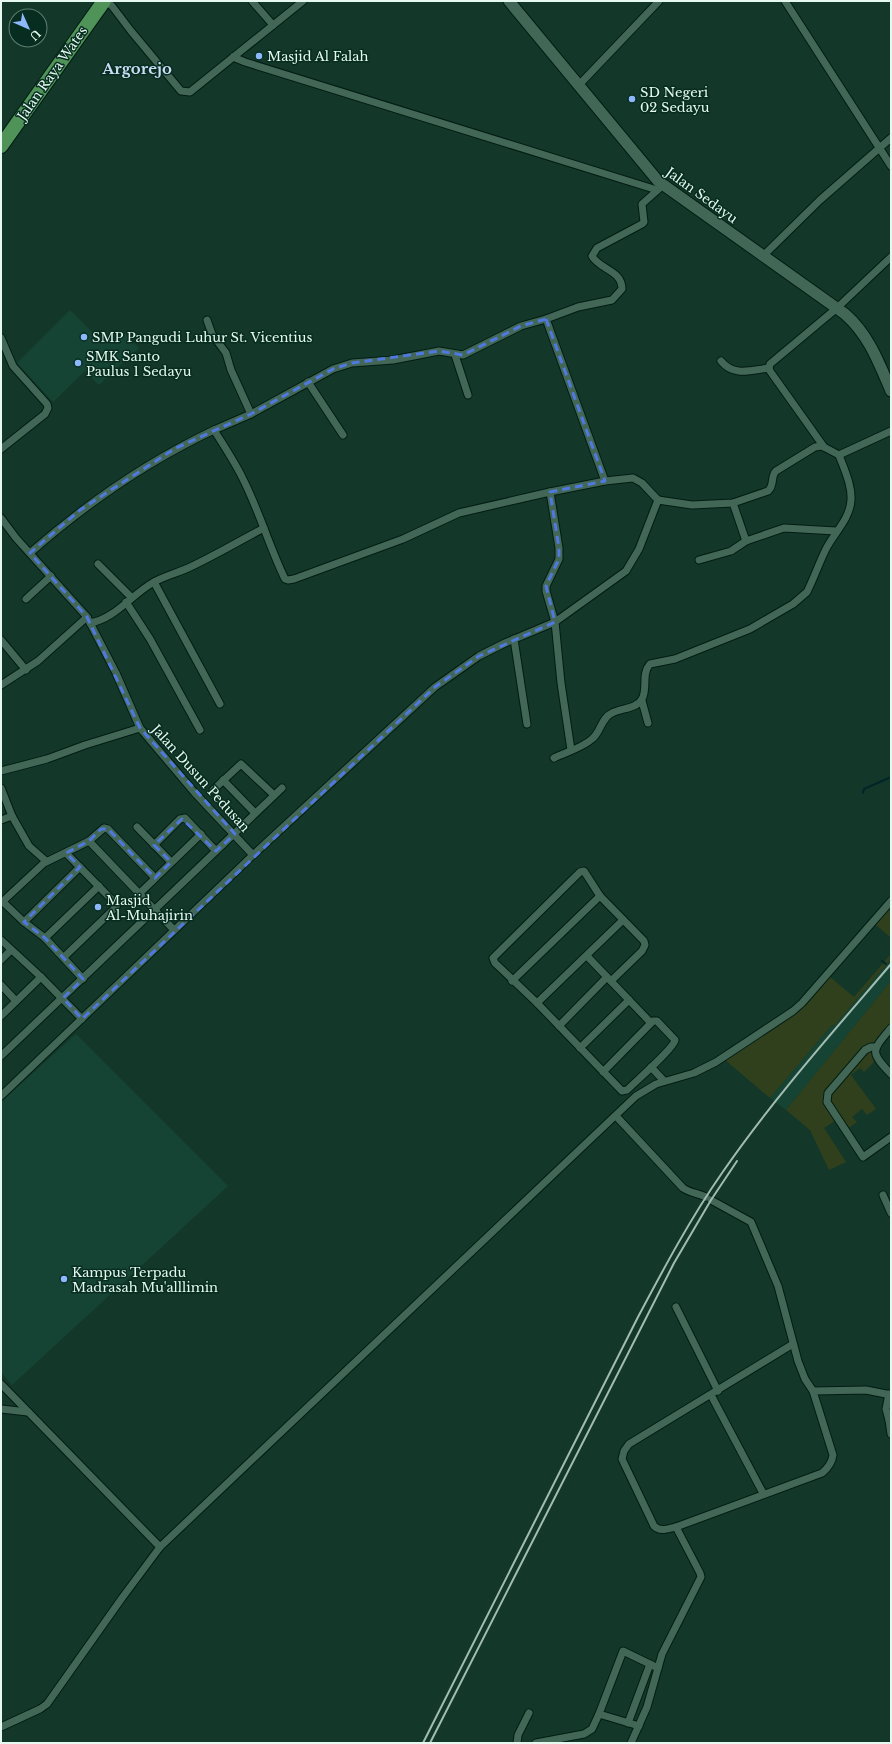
<svg xmlns="http://www.w3.org/2000/svg" width="892" height="1744" viewBox="0 0 892 1744" font-family="'Libre Baskerville',serif">
	<style>
		.built { fill: #164434 }
		.green { fill: #30401c }
		.lines { fill: none; stroke-linecap: round; stroke-linejoin: round }
		.stream { stroke: #022528; stroke-width: 2 }
		.street-casing { stroke: #021d13; stroke-width: 9 }
		.secondary-casing { stroke: #021d13; stroke-width: 13 }
		.highway-casing { stroke: #021d13; stroke-width: 16 }
		.street { stroke: #426757; stroke-width: 7 }
		.secondary { stroke: #426757; stroke-width: 11 }
		.highway { stroke: #509359; stroke-width: 14 }
		.rail { stroke: #a3bcb1; stroke-width: 2 }
		.marked { fill: none; stroke: #4f79de; stroke-width: 3; stroke-dasharray: 8 5; stroke-linejoin: round }
		.poi-dot { fill: #8db9fc; stroke: #072d20; stroke-width: 1.5 }
		.labels { text-anchor: middle; stroke-width: 3; stroke-linejoin: round; paint-order: stroke }
		.poi-label { font-size: 13px; fill: #e5f9f0; stroke: #072d20; text-anchor: start }
		.street-label { font-size: 13px; fill: #e5f9f0; stroke: #072d20 }
		.quarter-label { font-size: 15px; font-weight: bold; fill: #cadbf5; stroke: #072d20 }
	</style>
	<rect width="100%" height="100%" fill="#133729"/>
	<g class="built">
		<polygon points="70,310 102,342 107,338 113,343 124,333 139,348 99,385 85,371 53,402 17,363"/>
		<polygon points="891,959 891,981 786,1110 770,1098 832,1025 834,1026"/>
		<polygon points="76,1034 228,1186 12,1385 1,1372 1,1102"/>
	</g>
	<g class="green">
		<polygon points="891,905 891,938 875,924"/>
		<polygon points="891,954 891,959 834,1026 832,1025 770,1098 725,1060 795,1013 829,976 854,997"/>
		<path d="M891 981C891 989 892 1019 891 1024 883 1040 867 1040 875 1061L864 1072 860 1068 851 1075 876 1109 867 1115 862 1109 852 1117 857 1122 846 1130 839 1118 824 1128 846 1162 829 1170 810 1130 786 1110Z"/>
	</g>
	<g class="lines">
		<g class="stream">
			<polyline points="884,360 886,365"/>
			<polyline points="863,793 864,789 891,777"/>
			<polyline points="882,961 886,964"/>
		</g>
		<g class="street-casing">
			<g id="street">
				<polyline points="106,1 112,6 131,31 181,91 190,92 303,1"/>
				<polyline points="252,1 273,25"/>
				<polyline points="785,1 891,166"/>
				<polyline points="233,57 245,62 657,190"/>
				<polyline points="578,86 659,1"/>
				<polyline points="763,256 820,200 891,138"/>
				<path d="M207 320 212 334 226 353 231 370 251 414 214 430C224 446 234 461 242 477 259 510 269 546 285 579L288 580 294 579 403 539 459 513 550 492 605 481 633 478 642 483 658 500"/>
				<polyline points="1,338 13,366 47,404 48,408 45,414 1,449"/>
				<polyline points="455,355 468,395"/>
				<path d="M721 361C734 377 751 370 769 368"/>
				<polyline points="308,382 343,435"/>
				<polyline points="251,414 333,369 352,363 393,360 439,351 463,355 521,326 546,319"/>
				<polyline points="824,447 770,371 769,368 770,364 837,308 891,257"/>
				<path d="M605 481 546 319 578 307 612 300 622 289C622 270 600 270 592 256L597 248 642 224 644 222 642 204 660 188"/>
				<polyline points="550,492 559,548 559,559 546,586 546,591 555,622 561,683 571,750"/>
				<polyline points="733,503 746,541"/>
				<polyline points="1,518 16,538 87,617 116,673 140,728 194,792 253,855"/>
				<path d="M30 553C87 503 146 462 214 430"/>
				<polyline points="699,560 731,551 746,541 784,528 836,531"/>
				<polyline points="98,564 131,597"/>
				<polyline points="154,582 220,704"/>
				<polyline points="26,599 51,576"/>
				<polyline points="126,602 150,639 200,730"/>
				<path d="M90 623C115 619 132 594 154 582 165 576 177 573 188 568 214 556 239 541 264 528"/>
				<polyline points="514,639 527,724"/>
				<polyline points="1,640 26,670"/>
				<polyline points="1,685 38,661 87,617"/>
				<polyline points="642,701 648,723"/>
				<path d="M554 758C566 752 582 748 592 739 601 732 601 718 612 713 621 708 637 709 642 699 648 689 641 674 650 664L675 659 750 629 793 604 807 592C814 578 819 563 826 549 834 533 850 519 851 500 852 485 844 469 839 455"/>
				<polyline points="1,771 47,759 85,745 140,728"/>
				<polyline points="223,780 255,813"/>
				<polyline points="1,788 12,816 29,846 46,861"/>
				<polyline points="213,790 241,764 274,795"/>
				<polyline points="1,820 12,816"/>
				<polyline points="137,827 171,862"/>
				<polyline points="89,841 174,930"/>
				<polyline points="154,845 180,819 185,818 216,851"/>
				<polyline points="140,893 201,834"/>
				<polyline points="3,902 24,922 45,938 83,979"/>
				<polyline points="1,903 44,863 89,841 104,828 108,829 155,878"/>
				<polyline points="24,922 80,867"/>
				<polyline points="45,938 99,886"/>
				<polyline points="1,940 41,977 82,1019"/>
				<polyline points="587,956 650,1022"/>
				<polyline points="64,957 115,908 117,905 66,853"/>
				<polyline points="1,960 11,950"/>
				<polyline points="512,981 600,896"/>
				<polyline points="1,985 16,1001"/>
				<polyline points="537,1003 623,920"/>
				<polyline points="1,1016 41,977"/>
				<polyline points="559,1026 607,977"/>
				<path d="M891 1028C872 1051 869 1051 891 1074"/>
				<polyline points="876,1047 871,1047 865,1050 828,1093 827,1102 863,1157 891,1137"/>
				<polyline points="580,1048 629,1000"/>
				<polyline points="1,1056 282,788"/>
				<polyline points="651,1067 664,1081"/>
				<path d="M603 1072 653 1021H657L675 1040C674 1048 635 1082 627 1090L622 1091 537 1003 495 963 493 958 580 872 584 871 600 896 644 941 645 945 642 951 611 981"/>
				<path d="M1 1096 253 855 435 687 479 656 505 643 555 622 626 571 639 549 658 500 692 505 733 503 768 491C775 485 770 477 776 471L815 447 822 446 839 455 891 431"/>
				<path d="M616 1116 683 1188C690 1193 698 1193 706 1197"/>
				<polyline points="883,1195 891,1213"/>
				<polyline points="711,1200 751,1222 778,1286 798,1361 805,1379 813,1391"/>
				<polyline points="676,1307 718,1391"/>
				<path d="M793 1344 629 1444 624 1451 622 1459 654 1526C660 1532 667 1529 676 1527L822 1473C828 1468 832 1463 833 1455L813 1391 866 1390 891 1395"/>
				<polyline points="1,1384 160,1547"/>
				<polyline points="711,1395 763,1493"/>
				<polyline points="1,1409 28,1412"/>
				<polyline points="890,1417 889,1420 891,1434"/>
				<polyline points="889,1420 886,1409 889,1394"/>
				<polyline points="628,1723 650,1664"/>
				<polyline points="639,1726 599,1714 623,1651 658,1668"/>
				<polyline points="1,1727 40,1709 47,1704 122,1598 160,1547 636,1096 656,1084 694,1073 716,1062 793,1011 802,1003 891,901"/>
				<polyline points="517,1743 518,1735 529,1713"/>
				<polyline points="536,1743 584,1734 592,1729 599,1714"/>
				<polyline points="631,1743 647,1707 662,1654 701,1577 700,1573 676,1527"/>
			</g>
		</g>
		<g class="secondary-casing">
			<path id="secondary" d="M509 1 658 181 845 314C869 335 879 363 891 391"/>
		</g>
		<g class="highway-casing">
			<polyline id="highway" points="1,146 104,1"/>
		</g>
		<use href="#street" class="street"/>
		<use href="#secondary" class="secondary"/>
		<use href="#highway" class="highway"/>
		<g class="rail">
			<path d="M423 1743 638 1317C664 1268 690 1219 722 1173 773 1099 833 1032 891 964"/>
			<polyline points="430,1743 674,1263 711,1200 737,1161"/>
		</g>
	</g>
	<path class="marked" d="M546 319 605 481 550 492 559 548V559L546 586 555 622 479 656 435 687 82 1019 63 998 83 979 45 938 24 922 80 867 66 853 89 841 101 829H108L155 878 171 862 154 845 182 819 216 851 235 834 140 728 87 617 30 553 80 510 176 448 251 414 333 369 352 363 439 351 463 355 521 326Z"/>
	<g class="poi-dot">
		<circle cx="259" cy="56" r="4"/>
		<circle cx="632" cy="99" r="4"/>
		<circle cx="84" cy="337" r="4"/>
		<circle cx="78" cy="363" r="4"/>
		<circle cx="98" cy="907" r="4"/>
		<circle cx="64" cy="1279" r="4"/>
	</g>
	<g class="labels">
		<g class="poi-label">
			<text x="267" y="61">Masjid Al Falah</text>
			<text x="640" y="97">SD Negeri<tspan x="640" dy="15">02 Sedayu</tspan></text>
			<text x="92" y="342">SMP Pangudi Luhur St. Vicentius</text>
			<text x="86" y="361">SMK Santo<tspan x="86" dy="15">Paulus 1 Sedayu</tspan></text>
			<text x="106" y="905">Masjid<tspan x="106" dy="15">Al-Muhajirin</tspan></text>
			<text x="72" y="1277">Kampus Terpadu<tspan x="72" dy="15">Madrasah Mu'alllimin</tspan></text>
		</g>
		<g class="street-label">
			<text transform="translate(52 73) rotate(-55)" y="5">Jalan Raya Wates</text>
			<text transform="translate(702 195) rotate(36)" y="5">Jalan Sedayu</text>
			<text transform="translate(201 778) rotate(48)" y="5">Jalan Dusun Pedusan</text>
		</g>
		<g class="quarter-label">
			<text x="137" y="74">Argorejo</text>
		</g>
	</g>
	<rect width="892" height="1744" fill="none" stroke="#e5f9f0" stroke-width="4"/>
	<g transform="translate(28 28) rotate(135)"><circle r="19" fill="#072d20" stroke="#607f73"/>
	<path d="M0-3L7 15L0 10L-7 15Z" fill="#8db9fc"/>
	<text y="-6" font-size="11" font-weight="bold" text-anchor="middle" fill="#e5f9f0">U</text>
	</g>
</svg>
